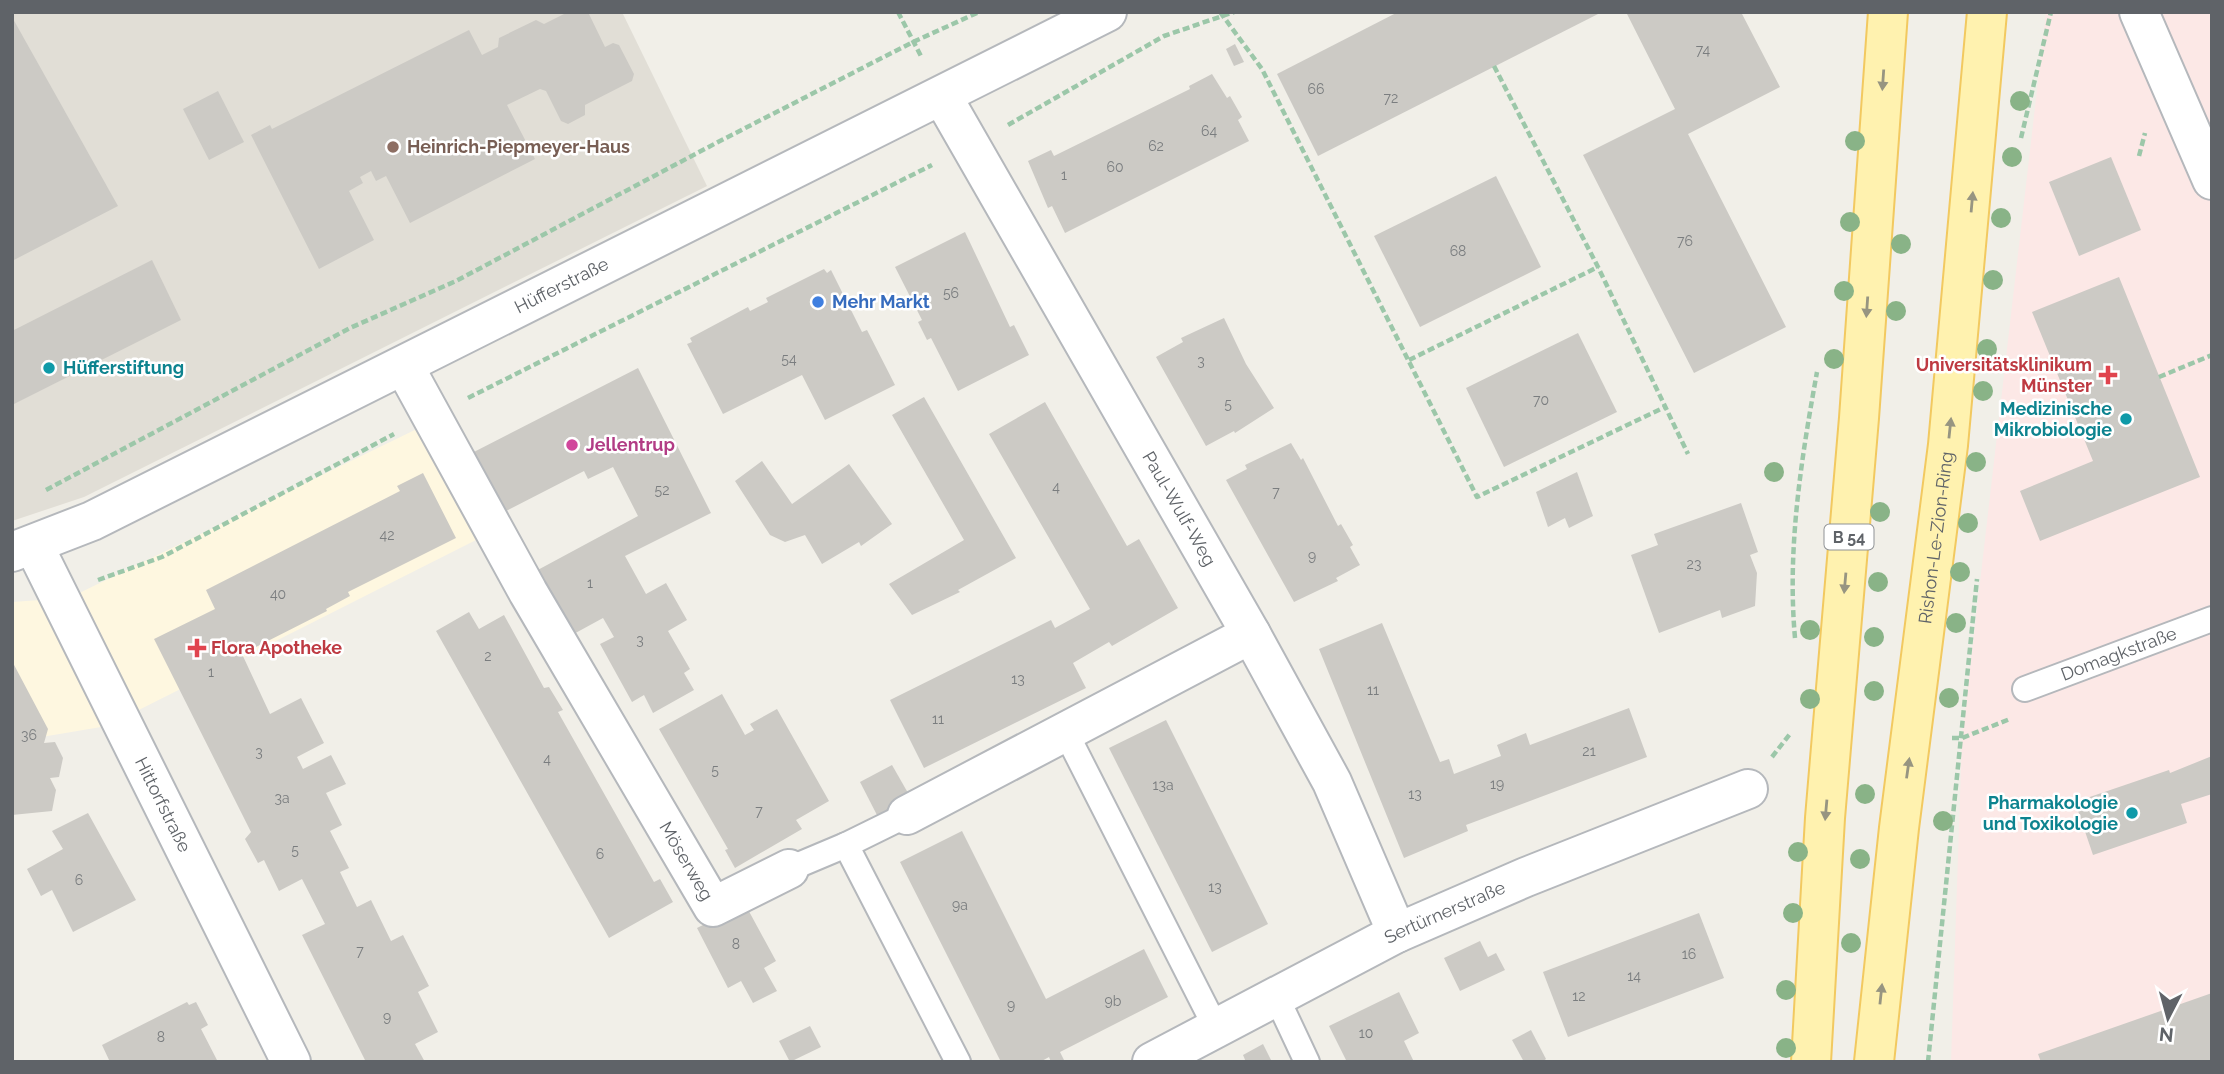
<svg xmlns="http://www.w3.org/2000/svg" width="2224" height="1074" viewBox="0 0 2224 1074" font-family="Raleway,sans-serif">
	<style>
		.commercial { fill: #fef7e0 }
		.education { fill: #e1ded6 }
		.medical { fill: #fce8e6 }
		.building { fill: #cccac5 }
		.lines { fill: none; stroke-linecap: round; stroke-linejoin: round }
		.service-casing { stroke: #b5b8bc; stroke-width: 28 }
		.minor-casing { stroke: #b5b8bc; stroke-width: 42 }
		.tertiary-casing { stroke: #b5b8bc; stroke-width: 42 }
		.primary-casing { stroke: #f2c960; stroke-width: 42 }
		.path { stroke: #9cc7a9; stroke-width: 4.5; stroke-dasharray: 7 3.5; stroke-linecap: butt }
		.service { stroke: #fff; stroke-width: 24 }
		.minor { stroke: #fff; stroke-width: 38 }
		.tertiary { stroke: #fff; stroke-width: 38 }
		.primary { stroke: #fff2af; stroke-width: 38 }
		.tree { fill: #89b387 }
		.oneway { fill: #979581 }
		.education-dot { fill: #8d6e63; stroke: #fff; stroke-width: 2.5 }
		.shop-dot { fill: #3f7fe0; stroke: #fff; stroke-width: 2.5 }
		.culture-dot { fill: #0f9aa8; stroke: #fff; stroke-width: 2.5 }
		.health-dot { fill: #e0444e; stroke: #fff; stroke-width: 2.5 }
		.hotel-dot { fill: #d1479c; stroke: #fff; stroke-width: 2.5 }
		.labels { text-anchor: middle; stroke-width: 5; stroke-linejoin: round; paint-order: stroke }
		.number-label { font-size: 14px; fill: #7a7d7f }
		.shield { fill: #fff; stroke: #8f9295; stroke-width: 2 }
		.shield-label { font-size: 16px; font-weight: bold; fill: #5f6368 }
		.education-label { font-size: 18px; font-weight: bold; fill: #785e54; stroke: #fff; text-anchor: start }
		.street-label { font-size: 18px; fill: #5f6368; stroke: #fff }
		.shop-label { font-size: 18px; font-weight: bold; fill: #366cbe; stroke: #fff; text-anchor: start }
		.health-label { font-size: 18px; font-weight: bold; fill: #be3a42; stroke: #fff; text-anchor: end }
		.culture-label { font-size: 18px; font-weight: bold; fill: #0d838f; stroke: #fff; text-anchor: end }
		.hotel-label { font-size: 18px; font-weight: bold; fill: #b23c85; stroke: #fff; text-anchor: start }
	</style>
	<rect width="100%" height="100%" fill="#f1efe8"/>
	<polygon class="commercial" points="423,426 478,539 107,726 12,742 12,602 69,598"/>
	<polygon class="education" points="12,12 622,12 707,186 84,497 12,521"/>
	<polygon class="medical" points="2046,12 2212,12 2212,1062 1951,1062 1962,738"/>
	<g class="building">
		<polygon points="568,12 588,12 605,47 613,43 619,45 634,74 632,81 585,105 585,115 568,124 561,121 546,91 540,89 507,105 535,159 410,223 386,176 376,181 371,171 360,177 363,183 349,191 374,240 319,269 251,135 270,125 272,129 469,30 482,55 498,47 499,38 536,20 544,24"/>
		<polygon points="1398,12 1602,12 1318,156 1277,74"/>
		<polygon points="1626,12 1741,12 1780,87 1688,134 1786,327 1694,373 1583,155 1675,109"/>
		<polygon points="12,17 118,206 12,261"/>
		<polygon points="1235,44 1244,62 1234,66 1226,49"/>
		<polygon points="1212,74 1227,98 1230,96 1242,117 1238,120 1249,141 1065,233 1052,206 1048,208 1028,161 1051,150 1054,156 1190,89 1189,86"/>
		<polygon points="218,91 244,142 209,160 183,109"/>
		<polygon points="2111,157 2141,230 2079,256 2049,182"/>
		<polygon points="1496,176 1541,267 1420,327 1374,236"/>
		<polygon points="965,232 1010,327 1014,325 1029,355 958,391 931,338 927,340 918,322 922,320 895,267"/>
		<polygon points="152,260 181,320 12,405 12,331"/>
		<polygon points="824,269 827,273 831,270 862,332 867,330 895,385 825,420 802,375 723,414 687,344 692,342 690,338 748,307 750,311 768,302 766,298"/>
		<polygon points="2119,277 2200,477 2040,541 2020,491 2093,461 2032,312"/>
		<polygon points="1224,318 1246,364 1274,408 1235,433 1234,431 1206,446 1156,357 1183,342 1181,338"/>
		<polygon points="1578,333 1617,412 1504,467 1466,388"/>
		<polygon points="638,368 711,513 625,556 646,594 666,583 687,620 668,631 690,669 684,673 694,690 653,713 644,695 632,702 600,644 614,637 603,618 570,636 534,572 638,516 613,467 588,479 584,471 500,514 470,454"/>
		<polygon points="924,397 1016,558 958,590 960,592 912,615 889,584 964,540 892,415"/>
		<polygon points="1045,402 1127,546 1139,539 1178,608 1112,646 1109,642 1073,663 1086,688 924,768 890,700 1051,620 1055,628 1090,609 989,434"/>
		<polygon points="1291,443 1301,460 1303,458 1338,526 1341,524 1353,545 1350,547 1360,565 1336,578 1338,581 1294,602 1226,480 1247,469 1245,465"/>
		<polygon points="762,461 792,504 849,464 892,524 861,546 859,542 822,564 805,535 785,542 770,535 735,481"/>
		<polygon points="1577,472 1593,516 1569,528 1565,518 1548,527 1536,492"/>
		<polygon points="423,473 456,538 348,592 350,596 326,609 327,611 242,654 270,714 301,698 324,743 297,757 303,769 331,755 346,784 326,793 342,825 330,831 349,868 340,872 357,907 371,900 391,941 403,935 429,986 418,992 438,1032 415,1044 425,1062 366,1062 302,935 325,924 302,879 279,891 264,860 258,863 245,839 251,832 154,639 215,609 206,590 400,491 397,486"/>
		<polygon points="1741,503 1758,552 1750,555 1757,573 1755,606 1722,618 1720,610 1659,633 1631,555 1658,545 1654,534"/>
		<polygon points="469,612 479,629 504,615 544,688 549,687 563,710 558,712 654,882 660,879 673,902 609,938 436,631"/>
		<polygon points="1382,623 1440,762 1449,759 1454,774 1501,756 1497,745 1526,733 1530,745 1629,708 1647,757 1466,825 1468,831 1404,858 1319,649"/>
		<polygon points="12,661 48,729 44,743 55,742 63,758 59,777 50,778 56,790 52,811 12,815"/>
		<polygon points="722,694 745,735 754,730 750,724 777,709 829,801 796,820 802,829 735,868 725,850 728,849 659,729"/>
		<polygon points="1166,720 1268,924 1212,952 1109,748"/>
		<polygon points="2212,756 2212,794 2181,804 2187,823 2093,855 2075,802 2169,770 2170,773"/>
		<polygon points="892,765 912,800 878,817 860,782"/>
		<polygon points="88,813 136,900 73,932 52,890 41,896 27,869 63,849 52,831"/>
		<polygon points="962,831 1046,999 1144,949 1168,997 1060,1052 1064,1060 1060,1062 1051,1062 1049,1057 1040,1062 1001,1062 900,862"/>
		<polygon points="745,904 776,961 764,968 777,991 753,1003 741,981 728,988 697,928"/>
		<polygon points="1699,913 1724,978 1568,1037 1543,972"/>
		<polygon points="1480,941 1488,957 1496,953 1505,970 1460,991 1444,958"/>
		<polygon points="1399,992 1419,1033 1404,1041 1414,1062 1347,1062 1329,1026"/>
		<polygon points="2212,993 2212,1062 2041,1062 2038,1054"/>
		<polygon points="187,1002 189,1005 196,1002 208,1025 201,1029 218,1062 110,1062 102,1045"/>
		<polygon points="810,1026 821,1047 790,1062 779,1041"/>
		<polygon points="1531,1030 1546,1059 1542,1062 1524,1062 1512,1040"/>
		<polygon points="1263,1044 1272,1062 1246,1062 1243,1055"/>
	</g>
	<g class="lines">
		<g class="service-casing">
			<g id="service">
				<path id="s1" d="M2025 689 2212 619"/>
				<polyline points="1065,731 1216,1028"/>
				<polyline points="846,845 958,1062"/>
				<polyline points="789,869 846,845 907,815"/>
				<polyline points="1276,996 1307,1062"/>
			</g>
		</g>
		<g class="minor-casing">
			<g id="minor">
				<polyline points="2139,12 2212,180"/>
				<path id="s2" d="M942 96 1251 634 1332 782 1397 933"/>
				<path id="s3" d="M404 366 528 592 713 907 789 869"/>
				<path id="s4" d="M34 546 291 1062"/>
				<polyline points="907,815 1251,634"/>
				<path id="s5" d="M1152 1062 1397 933 1526 877 1748 789"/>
			</g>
		</g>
		<g class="tertiary-casing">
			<g id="tertiary">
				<path id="s6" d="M12 552 92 521 1107 12"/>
			</g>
		</g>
		<g class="primary-casing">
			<g id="primary">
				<polyline points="1811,1062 1825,818 1859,418 1888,12"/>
				<path id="s7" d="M1874 1062 1899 828 1948 445 1987 12"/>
			</g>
		</g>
		<g class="path">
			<polyline points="898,12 922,58"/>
			<polyline points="1220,12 1262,69 1477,497 1665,407"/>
			<polyline points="1494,66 1598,267 1688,454"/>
			<polyline points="1008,125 1164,36 1234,12"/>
			<polyline points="2021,138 2051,12"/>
			<polyline points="2139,156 2145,133"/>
			<polyline points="1409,360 1598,267"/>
			<polyline points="2159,377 2212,355"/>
			<polyline points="468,398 932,165"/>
			<polyline points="46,490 350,328 456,281 718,142 913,42 979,12"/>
			<polyline points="98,580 162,557 394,434"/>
			<path d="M1795 638C1787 549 1801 460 1817 372"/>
			<polyline points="1952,738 1962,738 2010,719"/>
			<polyline points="1772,757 1790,734"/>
			<polyline points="1928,1062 1977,579"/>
		</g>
		<use href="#service" class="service"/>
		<use href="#minor" class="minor"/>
		<use href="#tertiary" class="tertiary"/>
		<use href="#primary" class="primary"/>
	</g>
	<g class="tree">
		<circle cx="2020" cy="101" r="10"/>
		<circle cx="1855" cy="141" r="10"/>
		<circle cx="2012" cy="157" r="10"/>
		<circle cx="2001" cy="218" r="10"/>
		<circle cx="1850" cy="222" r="10"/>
		<circle cx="1901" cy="244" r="10"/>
		<circle cx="1993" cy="280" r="10"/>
		<circle cx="1844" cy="291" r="10"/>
		<circle cx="1896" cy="311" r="10"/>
		<circle cx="1987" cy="349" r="10"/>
		<circle cx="1834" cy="359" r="10"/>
		<circle cx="1983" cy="391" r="10"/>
		<circle cx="1976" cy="462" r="10"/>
		<circle cx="1774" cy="472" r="10"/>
		<circle cx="1880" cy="512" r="10"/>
		<circle cx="1968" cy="523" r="10"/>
		<circle cx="1960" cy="572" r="10"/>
		<circle cx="1878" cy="582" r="10"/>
		<circle cx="1956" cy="623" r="10"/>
		<circle cx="1810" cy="630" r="10"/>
		<circle cx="1874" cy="637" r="10"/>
		<circle cx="1874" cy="691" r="10"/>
		<circle cx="1949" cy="698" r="10"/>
		<circle cx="1810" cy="699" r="10"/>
		<circle cx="1865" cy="794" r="10"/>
		<circle cx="1943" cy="821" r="10"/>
		<circle cx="1798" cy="852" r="10"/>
		<circle cx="1860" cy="859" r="10"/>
		<circle cx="1793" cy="913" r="10"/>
		<circle cx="1851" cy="943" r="10"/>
		<circle cx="1786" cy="990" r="10"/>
		<circle cx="1786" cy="1048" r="10"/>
	</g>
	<defs><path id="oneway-solid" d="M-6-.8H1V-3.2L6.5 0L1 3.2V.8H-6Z" transform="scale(1.75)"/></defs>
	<g class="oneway">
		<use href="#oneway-solid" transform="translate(1883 80) rotate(94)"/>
		<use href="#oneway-solid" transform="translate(1972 202) rotate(-85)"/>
		<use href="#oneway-solid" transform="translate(1867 307) rotate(94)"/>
		<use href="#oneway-solid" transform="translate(1950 428) rotate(-84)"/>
		<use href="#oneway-solid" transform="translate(1845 583) rotate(95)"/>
		<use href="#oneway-solid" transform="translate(1908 768) rotate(-82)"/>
		<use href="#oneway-solid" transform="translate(1826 810) rotate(95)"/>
		<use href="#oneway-solid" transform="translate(1881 994) rotate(-84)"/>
	</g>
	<circle class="education-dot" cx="393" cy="147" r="7"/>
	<circle class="shop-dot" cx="818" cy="302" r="7"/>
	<g class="culture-dot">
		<circle cx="49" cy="368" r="7"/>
		<circle cx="2126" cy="419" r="7"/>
		<circle cx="2132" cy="813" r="7"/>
	</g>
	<g class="health-dot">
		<path d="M2104.5 364.5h7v7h7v7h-7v7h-7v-7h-7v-7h7z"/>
		<path d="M193.5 637.5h7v7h7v7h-7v7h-7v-7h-7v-7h7z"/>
	</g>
	<circle class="hotel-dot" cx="572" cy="445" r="7"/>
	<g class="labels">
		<g class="number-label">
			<text x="1703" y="55">74</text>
			<text x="1316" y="94">66</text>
			<text x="1391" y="103">72</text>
			<text x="1209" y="136">64</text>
			<text x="1156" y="151">62</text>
			<text x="1115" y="172">60</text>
			<text x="1064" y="180">1</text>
			<text x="1685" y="246">76</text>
			<text x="1458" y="256">68</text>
			<text x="951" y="298">56</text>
			<text x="789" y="364">54</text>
			<text x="1201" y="366">3</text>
			<text x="1541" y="405">70</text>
			<text x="1228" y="409">5</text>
			<text x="1056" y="492">4</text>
			<text x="662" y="495">52</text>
			<text x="1276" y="497">7</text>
			<text x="387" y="540">42</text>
			<text x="1312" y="561">9</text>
			<text x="1694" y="569">23</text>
			<text x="590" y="588">1</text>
			<text x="278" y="599">40</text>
			<text x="640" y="645">3</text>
			<text x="488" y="661">2</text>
			<text x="211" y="677">1</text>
			<text x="1018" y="684">13</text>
			<text x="1373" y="695">11</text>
			<text x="938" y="724">11</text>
			<text x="29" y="740">36</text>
			<text x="1589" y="756">21</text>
			<text x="259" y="757">3</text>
			<text x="547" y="764">4</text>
			<text x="715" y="775">5</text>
			<text x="1497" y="789">19</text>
			<text x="1163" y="790">13a</text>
			<text x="1415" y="799">13</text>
			<text x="282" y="803">3a</text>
			<text x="759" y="816">7</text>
			<text x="295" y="855">5</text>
			<text x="600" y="859">6</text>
			<text x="79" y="885">6</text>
			<text x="1215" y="892">13</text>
			<text x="960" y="910">9a</text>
			<text x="736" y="949">8</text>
			<text x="360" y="956">7</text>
			<text x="1689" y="959">16</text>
			<text x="1634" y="981">14</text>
			<text x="1579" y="1001">12</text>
			<text x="1113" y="1006">9b</text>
			<text x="1011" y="1010">9</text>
			<text x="387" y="1022">9</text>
			<text x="1366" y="1038">10</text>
			<text x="161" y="1042">8</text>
		</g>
		<rect class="shield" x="1824.5" y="524.5" width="49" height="25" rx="5"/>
		<g class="shield-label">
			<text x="1849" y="543">B 54</text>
		</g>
		<g class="education-label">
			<text x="407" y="153">Heinrich-Piepmeyer-Haus</text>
		</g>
		<g class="street-label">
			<text dy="6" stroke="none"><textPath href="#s6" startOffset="611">Hüfferstraße</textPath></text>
			<text dy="6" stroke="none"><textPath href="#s2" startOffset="476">Paul-Wulf-Weg</textPath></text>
			<text dy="6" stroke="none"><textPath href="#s7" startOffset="528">Rishon-Le-Zion-Ring</textPath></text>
			<text dy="6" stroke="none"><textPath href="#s1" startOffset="100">Domagkstraße</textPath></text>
			<text dy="6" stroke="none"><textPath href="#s4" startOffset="289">Hittorfstraße</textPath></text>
			<text dy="6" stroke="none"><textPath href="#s3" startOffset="570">Möserweg</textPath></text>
			<text dy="6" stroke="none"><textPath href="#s5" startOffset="329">Sertürnerstraße</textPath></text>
		</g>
		<g class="shop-label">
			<text x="832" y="308">Mehr Markt</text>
		</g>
		<g class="health-label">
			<text x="2092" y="371">Universitätsklinikum<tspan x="2092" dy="21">Münster</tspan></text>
			<text x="211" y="654" text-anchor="start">Flora Apotheke</text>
		</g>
		<g class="culture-label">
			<text x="63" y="374" text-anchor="start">Hüfferstiftung</text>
			<text x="2112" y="415">Medizinische<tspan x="2112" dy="21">Mikrobiologie</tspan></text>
			<text x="2118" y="809">Pharmakologie<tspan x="2118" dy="21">und Toxikologie</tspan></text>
		</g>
		<g class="hotel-label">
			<text x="586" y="451">Jellentrup</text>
		</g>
	</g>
	<rect width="2224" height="1074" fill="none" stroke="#5f6368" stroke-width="28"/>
	<g transform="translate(2168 1018) rotate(186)" stroke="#ffffff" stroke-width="5" paint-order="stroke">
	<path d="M0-5L12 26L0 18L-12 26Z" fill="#5f6368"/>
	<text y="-10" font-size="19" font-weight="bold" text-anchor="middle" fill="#5f6368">N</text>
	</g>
</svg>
